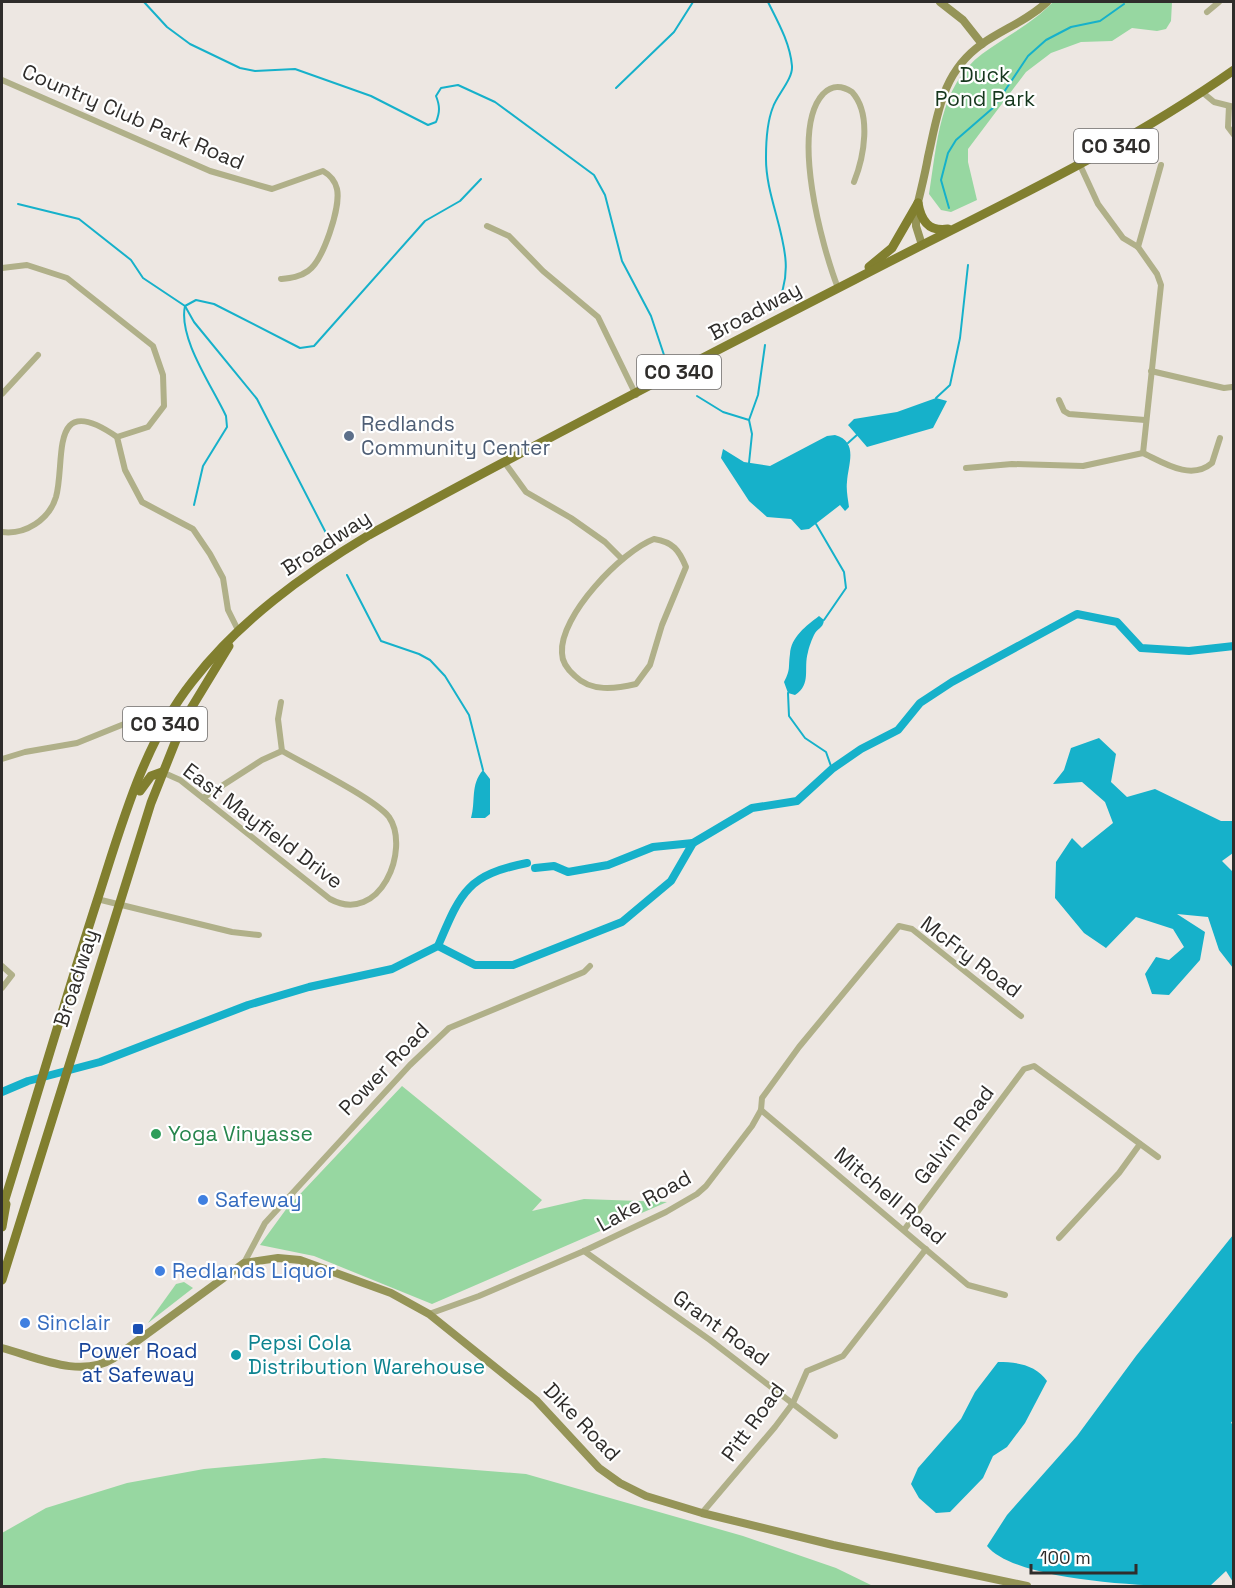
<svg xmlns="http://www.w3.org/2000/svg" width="1235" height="1588" viewBox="0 0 1235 1588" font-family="'Space Grotesk',sans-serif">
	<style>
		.green { fill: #97d7a1 }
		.water { fill: #16b1ca }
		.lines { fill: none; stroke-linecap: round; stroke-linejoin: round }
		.stream { stroke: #16b1ca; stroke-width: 2 }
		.canal { stroke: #16b1ca; stroke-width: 8 }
		.street { stroke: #b0b089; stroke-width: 6 }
		.secondary { stroke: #959457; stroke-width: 8 }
		.primary { stroke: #817f2f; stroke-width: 9 }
		.service-dot { fill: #5c6f8a; stroke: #fff; stroke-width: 2 }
		.leisure-dot { fill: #2e9e5b; stroke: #fff; stroke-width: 2 }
		.shop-dot { fill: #3f7fe0; stroke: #fff; stroke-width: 2 }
		.transit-dot { fill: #1a4fb4; stroke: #fff; stroke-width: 2 }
		.culture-dot { fill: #0f9aa8; stroke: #fff; stroke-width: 2 }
		.labels { text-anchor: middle; stroke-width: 4.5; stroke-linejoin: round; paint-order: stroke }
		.shield { fill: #fff; stroke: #6d6c6b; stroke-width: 1.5 }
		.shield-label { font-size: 20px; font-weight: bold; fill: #2f2d2b }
		.park-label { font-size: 21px; fill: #16371d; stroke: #fff }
		.street-label { font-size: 21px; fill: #2f2d2b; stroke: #fff }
		.service-label { font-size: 21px; fill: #4e5e75; stroke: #fff; text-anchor: start }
		.leisure-label { font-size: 21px; fill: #27864d; stroke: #fff; text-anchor: start }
		.shop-label { font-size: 21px; fill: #366cbe; stroke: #fff; text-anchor: start }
		.culture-label { font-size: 21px; fill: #0d838f; stroke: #fff; text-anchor: start }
		.transit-label { font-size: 21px; fill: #164399; stroke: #fff }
	</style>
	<rect width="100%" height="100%" fill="#ede7e2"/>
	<g class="green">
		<path d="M1053 2H1172L1171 21 1166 29 1157 31 1132 28 1112 41 1081 42 1051 53 1026 72 968 149V162L977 200 951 212 941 210 929 194C937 145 939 86 982 54 1006 36 1032 24 1053 2Z"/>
		<polygon points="402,1086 542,1200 532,1211 584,1199 667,1202 432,1304 314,1256 260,1245 287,1208"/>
		<polygon points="184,1282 193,1288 148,1323 176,1284"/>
		<polygon points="324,1458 526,1474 743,1536 836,1568 873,1586 2,1586 2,1533 46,1508 127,1483 204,1469"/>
	</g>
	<g class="water">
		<polygon points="936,398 947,401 933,428 867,447 848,425 854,419 897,412"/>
		<path d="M835 435C859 442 848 464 847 482 846 490 848 499 849 507L845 511 840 505 809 529 801 530 791 519 767 517 749 501 721 458 723 449 744 462 770 466 827 436Z"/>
		<path d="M819 616 824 620C823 629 817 628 814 635 812 639 809 647 808 652 803 669 812 684 795 695L788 693 784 682C791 669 788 668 790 654 791 637 806 626 819 616Z"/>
		<polygon points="1099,738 1116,754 1111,782 1127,797 1155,789 1221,821 1233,821 1233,853 1222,861 1233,872 1233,968 1219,950 1208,917 1177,914 1205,932 1200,960 1169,995 1152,994 1145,974 1156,957 1169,960 1184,947 1173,929 1136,917 1106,948 1084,933 1055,898 1056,862 1072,838 1082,848 1113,823 1105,802 1082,782 1053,784 1064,770 1071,748"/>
		<path d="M483 770 490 779V814L485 818H471C476 801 470 785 483 770Z"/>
		<path d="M1233 1235 1234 1418 1231 1423 1234 1425 1233 1582 1226 1571 1210 1586C1163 1588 1017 1583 987 1546L1007 1515 1077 1436 1136 1356Z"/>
		<path d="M998 1362C1017 1362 1036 1365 1047 1381L1025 1423 1007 1447 993 1456 983 1478 950 1512 936 1513 919 1498 911 1484 918 1468 961 1419 975 1392Z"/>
	</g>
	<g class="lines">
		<g class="stream">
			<path d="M144 2 167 27 190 44 240 68 255 71 295 69 371 96 428 125 436 122C440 112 440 106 436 96L441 88 458 85 495 102 594 175 605 195 622 261 651 316 664 355"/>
			<path d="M768 2C778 22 790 43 792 66 793 79 777 95 773 107 767 122 766 142 766 157 765 209 805 260 774 309"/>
			<polyline points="616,88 674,32 693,2"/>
			<polyline points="18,204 79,219 131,260 143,278 185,306 194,322 257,399 326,533"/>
			<polyline points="949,208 941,180 948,153 956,140 994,107 1028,56 1046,40 1071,27 1100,21 1124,4"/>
			<polyline points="697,396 723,412 749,420 752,434 749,463"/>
			<polyline points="936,398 950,385 960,338 968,265"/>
			<polyline points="749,420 758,395 765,345"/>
			<polyline points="848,443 858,434"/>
			<path d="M194 505 203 466 227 427 226 416C212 386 178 338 185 306L196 300 214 304 300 348 314 346 425 221 460 201 481 179"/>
			<polyline points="816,524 844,572 846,588 824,620"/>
			<polyline points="347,575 381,641 419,654 430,660 445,676 469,715 483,770"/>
			<polyline points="788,693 789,716 805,738 826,752 832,769"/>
		</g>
		<g class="canal">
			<polyline points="535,868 554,866 568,872 608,865 653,847 693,843"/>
			<polyline points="438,946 475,965 513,965 622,922 671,881 693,843 752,808 797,801 832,769 861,749 898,730 920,703 952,682 1077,614 1117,622 1141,648 1189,651 1234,646"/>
			<path d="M2 1092 28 1081 100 1062 248 1005 309 987 392 969 438 946C461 892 467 875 527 863"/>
		</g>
		<g class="street">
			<polyline points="1207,12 1219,2"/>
			<path d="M2 80 210 171 272 189 323 171C330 175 335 180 337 189 341 207 323 261 308 271 300 277 290 278 281 279"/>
			<polyline points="1202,92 1214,102 1234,107"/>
			<polyline points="1229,106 1228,127 1234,135"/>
			<polyline points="1080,165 1098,204 1123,238 1138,247 1157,274 1161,285 1143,453"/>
			<polyline points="487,226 509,236 543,271 598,317 636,395"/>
			<polyline points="1138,247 1161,165"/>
			<polyline points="2,268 27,265 67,278 153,346 163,375 164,406 148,427 117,437"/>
			<path d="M838 288C822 247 790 130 823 94 832 85 841 85 852 92 872 114 864 157 854 182"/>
			<polyline points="1151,371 1224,388 1232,387"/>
			<polyline points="2,394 38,355"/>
			<polyline points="1059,400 1064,411 1069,414 1145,420"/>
			<path d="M1143 453C1164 463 1191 481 1212 463L1220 438"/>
			<polyline points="505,463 526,492 571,518 605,542 622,559"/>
			<polyline points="966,468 1012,464 1083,466 1143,453"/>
			<path d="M2 532C25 535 49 520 56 497 66 461 48 389 117 437L125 470 142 502 193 529 210 554 223 578 228 610 239 632"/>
			<path d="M654 539C673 542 679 550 686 567L662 625 650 665 636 684C615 689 591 692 575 676 568 670 562 663 562 653 559 616 622 551 654 539Z"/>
			<polyline points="281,702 278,719 282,751"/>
			<polyline points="2,759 25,752 77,743 139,718 148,718 165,723"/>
			<path d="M162 772 180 780 330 899C380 926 411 849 389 817 375 799 305 764 282 751"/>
			<polyline points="203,798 262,760 282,751"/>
			<polyline points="97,899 232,932 259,935"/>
			<polyline points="2,966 12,975 2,988"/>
			<polyline points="761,1110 968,1285 1005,1295"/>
			<polyline points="904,1230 1024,1069 1034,1066 1158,1157"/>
			<polyline points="1059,1238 1119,1173 1140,1144"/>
			<polyline points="584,1251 710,1340 835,1436"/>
			<polyline points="244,1263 265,1223 410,1065 449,1028 584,972 590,966"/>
			<polyline points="429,1314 479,1296 584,1251 666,1212 697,1194 706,1186 752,1126 761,1110 762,1098 799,1047 899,926 912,929 1021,1016"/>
			<polyline points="702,1513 775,1427 793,1403 807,1371 843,1356 926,1249"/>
		</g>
		<g class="secondary">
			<polyline points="940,2 963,20 982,44"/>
			<path d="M922 245 916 226V211C920 193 925 175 928 157 938 113 942 72 982 44 1003 29 1027 21 1047 2"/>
			<path d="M2 1348C36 1357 80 1379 114 1358L244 1263 278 1258 300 1260 391 1293 429 1314 536 1400 599 1468 620 1483 646 1496 702 1513 833 1545 1027 1586"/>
		</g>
		<g class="primary">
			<path d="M918 203C921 221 929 232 948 229"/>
			<polyline points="869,267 892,248 918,203"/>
			<polyline points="140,791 151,776 162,772"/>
			<path d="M2 1209C34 1106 64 1003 97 901 121 827 143 744 192 682 239 621 304 574 369 535 529 447 692 363 854 280 982 213 1115 154 1234 70"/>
			<polyline points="2,1227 6,1204"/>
			<polyline points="2,1280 151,803 184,720 229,646"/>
		</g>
	</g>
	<circle class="service-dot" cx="349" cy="436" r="6"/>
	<circle class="leisure-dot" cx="156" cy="1134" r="6"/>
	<g class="shop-dot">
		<circle cx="203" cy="1200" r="6"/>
		<circle cx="160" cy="1271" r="6"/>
		<circle cx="25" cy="1323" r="6"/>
	</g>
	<rect class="transit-dot" x="132" y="1323" width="12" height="12" rx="3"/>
	<circle class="culture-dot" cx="236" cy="1355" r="6"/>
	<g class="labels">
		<g class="shield">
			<rect x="1074" y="129" width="84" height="34" rx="4.5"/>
			<rect x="637" y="355" width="84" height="34" rx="4.5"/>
			<rect x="123" y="707" width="84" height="34" rx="4.5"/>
		</g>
		<g class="shield-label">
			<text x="1116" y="153">CO 340</text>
			<text x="679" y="379">CO 340</text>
			<text x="165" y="731">CO 340</text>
		</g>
		<g class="park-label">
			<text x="985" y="82">Duck<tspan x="985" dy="24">Pond Park</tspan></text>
		</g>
		<g class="street-label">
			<text transform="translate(133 117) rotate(23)" y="7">Country Club Park Road</text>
			<text transform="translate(755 311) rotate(-28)" y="7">Broadway</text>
			<text transform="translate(326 543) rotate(-33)" y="7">Broadway</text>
			<text transform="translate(263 826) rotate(37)" y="7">East Mayfield Drive</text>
			<text transform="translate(971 957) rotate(37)" y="7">McFry Road</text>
			<text transform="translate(76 978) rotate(-72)" y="7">Broadway</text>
			<text transform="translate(384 1069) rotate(-46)" y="7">Power Road</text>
			<text transform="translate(954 1135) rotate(-53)" y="7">Galvin Road</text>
			<text transform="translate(890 1196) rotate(40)" y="7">Mitchell Road</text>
			<text transform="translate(644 1201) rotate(-29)" y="7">Lake Road</text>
			<text transform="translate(721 1328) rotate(36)" y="7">Grant Road</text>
			<text transform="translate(582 1422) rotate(46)" y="7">Dike Road</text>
			<text transform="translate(753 1422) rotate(-54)" y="7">Pitt Road</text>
		</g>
		<g class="service-label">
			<text x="361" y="431">Redlands<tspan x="361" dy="24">Community Center</tspan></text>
		</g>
		<g class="leisure-label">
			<text x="168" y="1141">Yoga Vinyasse</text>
		</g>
		<g class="shop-label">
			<text x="215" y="1207">Safeway</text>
			<text x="172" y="1278">Redlands Liquor</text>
			<text x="37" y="1330">Sinclair</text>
		</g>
		<g class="culture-label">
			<text x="248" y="1350">Pepsi Cola<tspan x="248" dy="24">Distribution Warehouse</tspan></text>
		</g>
		<g class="transit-label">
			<text x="138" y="1358">Power Road<tspan x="138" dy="24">at Safeway</tspan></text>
		</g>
	</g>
	<rect width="1235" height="1588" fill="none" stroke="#2f2d2b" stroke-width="6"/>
	<path d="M1031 1564v9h105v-9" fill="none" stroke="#2f2d2b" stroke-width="3"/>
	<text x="1040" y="1564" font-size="18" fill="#2f2d2b" stroke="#ffffff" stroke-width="4.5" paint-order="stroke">100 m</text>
</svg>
